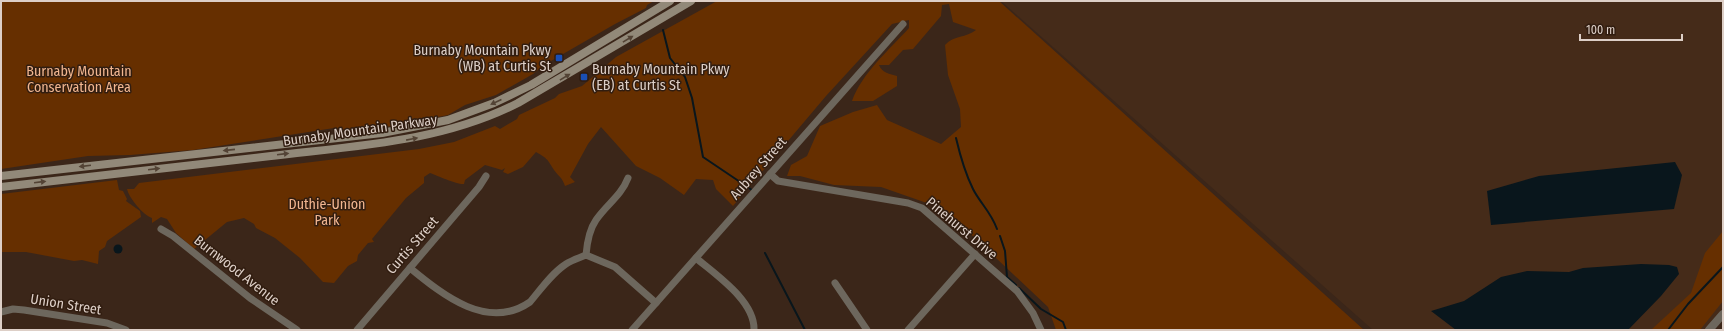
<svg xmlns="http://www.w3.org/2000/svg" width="1724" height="331" viewBox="0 0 1724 331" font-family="'Fira Sans Condensed',sans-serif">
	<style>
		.built { fill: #452b19 }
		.green { fill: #662f00 }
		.water { fill: #09161c }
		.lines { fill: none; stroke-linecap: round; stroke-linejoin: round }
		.stream { stroke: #09161c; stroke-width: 2 }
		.minor { stroke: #6d675d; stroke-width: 7 }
		.tertiary { stroke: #6d675d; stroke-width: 8 }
		.secondary { stroke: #928979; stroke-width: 8 }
		.oneway { fill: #534335 }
		.transit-dot { fill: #1a4fb4; stroke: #311d10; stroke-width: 1.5 }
		.labels { text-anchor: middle; stroke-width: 3; stroke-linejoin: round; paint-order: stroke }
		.poi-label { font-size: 14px; fill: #ddcfc7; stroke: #311d10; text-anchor: end }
		.park-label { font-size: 14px; fill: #f2b690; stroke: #311d10 }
		.street-label { font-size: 14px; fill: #ddcfc7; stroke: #311d10 }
	</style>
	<rect width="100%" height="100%" fill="#3b2619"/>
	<polygon class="built" points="1001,1 1723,1 1723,308 1704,330 1373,330"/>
	<g class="green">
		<polygon points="1,1 654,1 647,5 646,8 615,24 544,65 533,74 496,95 465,105 448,115 360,132 334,128 193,150 130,155 88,156 1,169"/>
		<path d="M717 1H999L1364 330H1056L1048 307 944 209 881 187 834 185 800 176H787L791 165 807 156 820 126 853 112 877 105 887 120 941 144 961 127 960 109 948 75 945 45C954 35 966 38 976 30L953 22 949 4 942 5 941 16 913 49 903 50 889 65H879C882 73 890 74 897 76V86L873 101H852C862 73 889 50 909 28V20L892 24 826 96 733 206 716 189 713 180 696 179 684 195 660 178 636 166 601 127 588 144 570 177 575 182 565 186C562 177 559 177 554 170 547 159 548 159 536 152L523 167 508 174 503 172 505 168 502 170 485 165 465 180 464 184C458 185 438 176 430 173L424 177V183L406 198 372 239 374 242 368 243 358 255 357 261 348 266 334 283 323 282 300 258 275 238 256 228 254 224 244 218 227 222 194 249 176 233 167 219 161 217 152 223V218C143 215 129 198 127 189H134L139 183 419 149 454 142 495 126 500 129 517 119 519 115 555 98 559 94 582 86 616 57Z"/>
		<polygon points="117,180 119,190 123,191 127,199 126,201 140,211 141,217 107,241 105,247 99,251 98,264 82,260 74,261 26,252 1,252 1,194"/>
		<polygon points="1723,231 1723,301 1700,330 1651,330 1691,293 1705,253"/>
	</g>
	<g class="water">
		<polygon points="1675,162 1682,175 1674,209 1491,225 1487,191 1539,176"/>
		<circle cx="118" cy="249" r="4.5"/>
		<polygon points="1641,264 1669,265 1677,267 1679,274 1661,296 1628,330 1456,330 1431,311 1464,301 1501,277 1527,271 1569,272 1583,268"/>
	</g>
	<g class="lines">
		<g class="stream">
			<polyline points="663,30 670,58 685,77 692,98 703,157 752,190"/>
			<path d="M956 138C960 155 965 173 973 189 980 203 991 212 997 229"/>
			<polyline points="1000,236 1005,251 1007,277 1016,285"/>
			<polyline points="765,253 805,330"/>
			<polyline points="1019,288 1041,309 1063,322 1066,330"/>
			<polyline points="1668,330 1688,304 1723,267"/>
		</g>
		<g class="minor">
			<polyline points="770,174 778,181 908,203 922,208 1017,291 1033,313 1041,330"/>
			<polyline points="161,229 173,236 250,298 297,330"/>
			<path d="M586 255C587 243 589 230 596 220 607 204 621 196 628 178"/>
			<path d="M696 258C716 275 755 301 754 330"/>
			<path d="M410 268C444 296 488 331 530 302 541 289 552 273 566 264 572 260 579 258 586 255L615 267 656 303"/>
			<polyline points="835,283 867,330"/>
			<polyline points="1,312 13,309 24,310 107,323 126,330"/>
			<polyline points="357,330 479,187 486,176"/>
			<polyline points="632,330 903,24"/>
			<polyline points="908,330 975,254"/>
		</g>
		<polyline class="tertiary" points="1709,330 1723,314"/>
		<g class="secondary">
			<polyline points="1,176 382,133 448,120 494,103 531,85 670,1"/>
			<path d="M1 187C91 176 181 166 271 156 355 146 442 142 518 103L691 1"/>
		</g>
	</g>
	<defs><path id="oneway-solid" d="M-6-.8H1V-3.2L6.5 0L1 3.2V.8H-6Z"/></defs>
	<g class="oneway">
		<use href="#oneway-solid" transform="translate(628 39) rotate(-31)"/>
		<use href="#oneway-solid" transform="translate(565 77) rotate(-31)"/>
		<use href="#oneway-solid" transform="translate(496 102) rotate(155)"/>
		<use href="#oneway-solid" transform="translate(412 139) rotate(-11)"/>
		<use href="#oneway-solid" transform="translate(229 150) rotate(174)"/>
		<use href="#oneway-solid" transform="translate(283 154) rotate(-7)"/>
		<use href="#oneway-solid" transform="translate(85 166) rotate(173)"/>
		<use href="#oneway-solid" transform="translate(154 169) rotate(-7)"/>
		<use href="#oneway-solid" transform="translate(40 182) rotate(-7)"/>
	</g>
	<g class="transit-dot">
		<rect x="555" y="54" width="8" height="8" rx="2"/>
		<rect x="580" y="73" width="8" height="8" rx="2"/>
	</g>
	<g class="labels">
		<g class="poi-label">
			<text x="551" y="55">Burnaby Mountain Pkwy<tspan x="551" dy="16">(WB) at Curtis St</tspan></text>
			<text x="592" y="74" text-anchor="start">Burnaby Mountain Pkwy<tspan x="592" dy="16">(EB) at Curtis St</tspan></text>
		</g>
		<g class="park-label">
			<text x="79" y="76">Burnaby Mountain<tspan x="79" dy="16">Conservation Area</tspan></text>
			<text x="327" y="209">Duthie-Union<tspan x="327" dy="16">Park</tspan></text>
		</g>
		<g class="street-label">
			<text transform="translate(360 130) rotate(-8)" y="5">Burnaby Mountain Parkway</text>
			<text transform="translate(758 168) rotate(-49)" y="5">Aubrey Street</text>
			<text transform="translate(962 228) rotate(40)" y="5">Pinehurst Drive</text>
			<text transform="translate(412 245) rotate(-49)" y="5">Curtis Street</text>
			<text transform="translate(237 270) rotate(38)" y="5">Burnwood Avenue</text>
			<text transform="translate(66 304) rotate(9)" y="5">Union Street</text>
		</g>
	</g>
	<rect width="1724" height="331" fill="none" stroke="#ddcfc7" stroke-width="4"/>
	<path d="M1580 34v6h102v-6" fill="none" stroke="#ddcfc7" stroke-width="2"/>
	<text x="1586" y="34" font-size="12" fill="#ddcfc7" stroke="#311d10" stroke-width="3" paint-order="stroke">100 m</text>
</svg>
